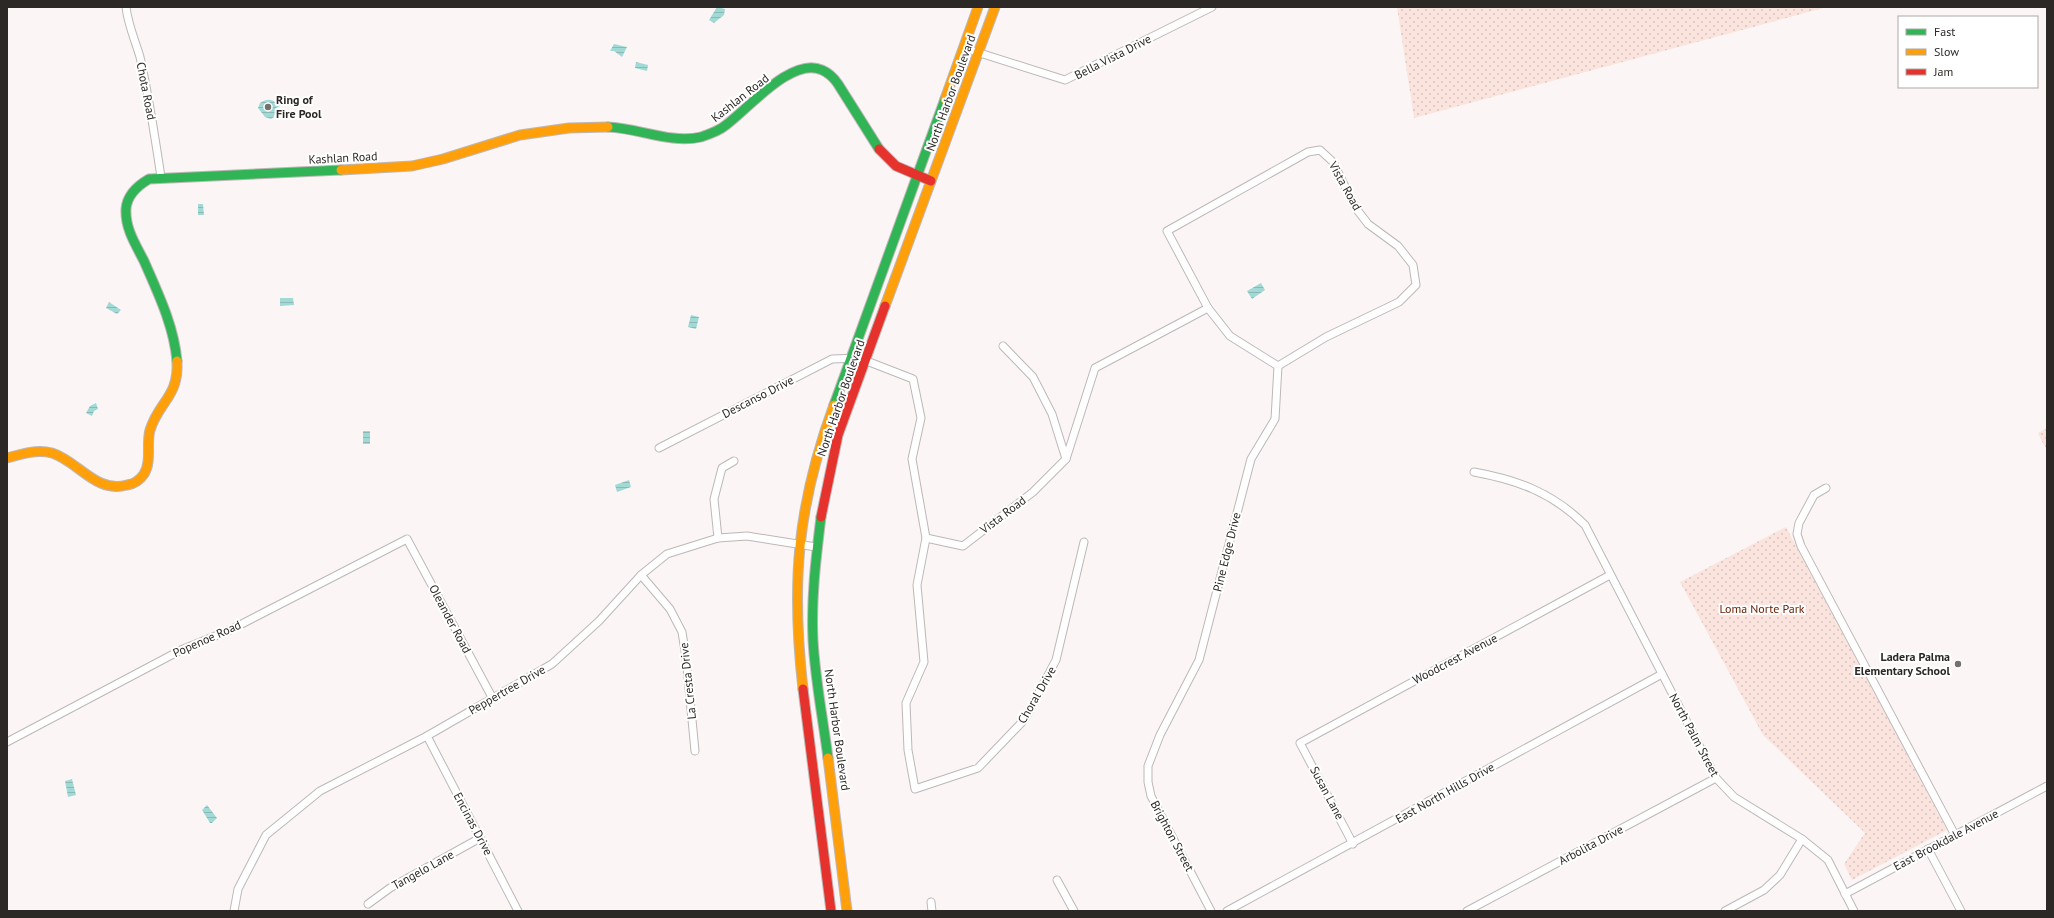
<svg xmlns="http://www.w3.org/2000/svg" width="2054" height="918" viewBox="0 0 2054 918" font-family="'PT Sans',sans-serif">
	<style>
		.green { fill: url(#green-dots) }
		.water { fill: url(#water-rules) }
		.lines { fill: none; stroke-linecap: round; stroke-linejoin: round }
		.street-casing { stroke: #bdb8b7; stroke-width: 9 }
		.fast-casing { stroke: #bdb8b7; stroke-width: 11 }
		.slow-casing { stroke: #bdb8b7; stroke-width: 11 }
		.jam-casing { stroke: #bdb8b7; stroke-width: 11 }
		.street { stroke: #fefefe; stroke-width: 7 }
		.fast { stroke: #30b455; stroke-width: 9 }
		.slow { stroke: #ff9f0a; stroke-width: 9 }
		.jam { stroke: #e5322d; stroke-width: 9 }
		.poi-dot { fill: #74706e; stroke: #fff; stroke-width: 1.5 }
		.labels { text-anchor: middle; stroke-width: 4; stroke-linejoin: round; paint-order: stroke }
		.street-label { font-size: 12px; fill: #2c2826; stroke: #fff }
		.poi-label { font-size: 12px; font-weight: bold; fill: #2c2826; stroke: #fff; text-anchor: start }
		.park-label { font-size: 12px; fill: #6a2003; stroke: #fff }
	</style>
	<defs>
		<pattern id="green-dots" width="8" height="8" patternUnits="userSpaceOnUse"><rect width="8" height="8" fill="#fae4dd"/><path d="M2 2h.1M6 6h.1" fill="none" stroke="#d6c4be" stroke-width="1.8" stroke-linecap="round"/></pattern>
		<pattern id="water-rules" width="6" height="5" patternUnits="userSpaceOnUse"><rect width="6" height="5" fill="#a1d9d4"/><path d="M0 2.5h6" fill="none" stroke="#8bbab6"/></pattern>
	</defs>
	<rect width="100%" height="100%" fill="#fbf6f5"/>
	<g class="green">
		<polygon points="1397,7 1827,7 1414,118"/>
		<polygon points="2047,428 2047,451 2038,433"/>
		<polygon points="1786,527 1947,830 1852,880 1844,864 1865,833 1763,735 1680,582"/>
	</g>
	<g class="water">
		<polygon points="717,7 725,9 724,15 714,23 709,20"/>
		<polygon points="614,44 627,47 622,57 614,51 610,51"/>
		<polygon points="636,62 648,65 647,71 635,68"/>
		<path d="M290 96 292 100 276 108 274 117 271 119 265 117 258 108 260 103C264 100 270 98 275 102Z"/>
		<polygon points="198,204 203,204 204,215 198,215"/>
		<polygon points="1261,283 1265,290 1252,299 1247,291"/>
		<polygon points="280,298 293,298 294,305 280,306"/>
		<polygon points="109,302 121,310 117,314 106,308"/>
		<polygon points="691,315 699,317 696,329 688,327"/>
		<polygon points="96,403 98,409 94,411 92,416 86,413 90,406"/>
		<rect x="363" y="431" width="7" height="13"/>
		<polygon points="629,480 631,487 617,492 615,485"/>
		<polygon points="72,779 76,795 68,797 65,781"/>
		<polygon points="207,805 217,818 212,823 210,823 202,810"/>
	</g>
	<g class="lines">
		<g class="street-casing">
			<g id="street">
				<path d="M126 7C128 25 135 40 140 57 149 97 155 137 161 177"/>
				<polyline points="964,48 1065,80 1212,7"/>
				<polygon points="1320,150 1333,162 1355,207 1368,224 1398,246 1413,265 1416,285 1399,302 1326,337 1278,366 1230,336 1208,308 1167,231 1308,152"/>
				<polyline points="1003,346 1033,377 1052,414 1066,459"/>
				<polyline points="659,448 832,359 859,358 913,379 921,418 912,459 926,538 917,585 924,662 906,703 908,750 915,789 978,768 1025,719 1056,660 1084,542"/>
				<path d="M1474 472C1518 480 1553 493 1585 525L1716 778 1734 797 1802 839 1828 860 1854 911"/>
				<polyline points="1826,488 1814,495 1799,523 1797,534 1801,546 1955,835"/>
				<polyline points="718,538 714,499 722,468 734,461"/>
				<polyline points="926,538 963,546 1033,492 1066,459 1095,368 1208,308"/>
				<polyline points="641,575 670,609 682,632 686,657 695,751"/>
				<polyline points="427,736 518,911"/>
				<polyline points="7,742 181,650 230,630 407,539 493,699"/>
				<polyline points="1353,844 1300,743 1610,575"/>
				<polyline points="1928,849 1961,911"/>
				<polyline points="1057,880 1074,911"/>
				<polyline points="1845,894 2047,786"/>
				<polyline points="931,902 932,911"/>
				<polyline points="368,904 390,888 480,838"/>
				<polyline points="234,911 238,889 266,835 320,791 427,736 552,664 599,621 641,575 667,554 718,538 747,536 816,547"/>
				<polyline points="1211,911 1151,796 1148,782 1148,766 1160,735 1199,660 1251,459 1275,419 1278,366"/>
				<polyline points="1227,911 1662,674"/>
				<polyline points="1467,911 1716,778"/>
				<polyline points="1725,911 1764,890 1780,875 1802,839"/>
			</g>
		</g>
		<g class="fast-casing">
			<g id="fast">
				<path d="M608 127C639 128 670 144 701 137 710 134 719 131 726 125 748 109 792 56 822 70 829 73 834 78 838 84L879 149"/>
				<path d="M177 361C174 326 158 293 144 261 136 245 125 229 126 209 127 195 137 186 149 179L341 170"/>
				<polyline points="834,405 945,99"/>
				<path d="M821 517C816 558 811 598 813 640 815 679 823 719 828 758"/>
			</g>
		</g>
		<g class="slow-casing">
			<g id="slow">
				<polyline points="945,99 978,7"/>
				<polyline points="341,170 412,166 443,159 520,135 569,128 608,127"/>
				<polyline points="885,306 995,7"/>
				<path d="M7 458C21 454 37 449 52 453 78 461 96 494 127 485 134 484 140 480 144 474 152 461 146 444 150 430 159 401 179 397 177 361"/>
				<path d="M803 689C791 583 797 506 834 405"/>
				<polyline points="828,758 847,911"/>
			</g>
		</g>
		<g class="jam-casing">
			<g id="jam">
				<polyline points="879,149 896,166 931,181"/>
				<polyline points="821,517 838,435 885,306"/>
				<polyline points="803,689 831,911"/>
			</g>
		</g>
		<use href="#street" class="street"/>
		<use href="#fast" class="fast"/>
		<use href="#slow" class="slow"/>
		<use href="#jam" class="jam"/>
	</g>
	<g class="poi-dot">
		<circle cx="268" cy="107" r="4"/>
		<circle cx="1958" cy="664" r="4"/>
	</g>
	<g class="labels">
		<g class="street-label">
			<text transform="translate(1113 57) rotate(-27)" y="4">Bella Vista Drive</text>
			<text transform="translate(146 91) rotate(79)" y="4">Chota Road</text>
			<text transform="translate(951 93) rotate(-70)" y="4">North Harbor Boulevard</text>
			<text transform="translate(740 98) rotate(-38)" y="4">Kashlan Road</text>
			<text transform="translate(343 158) rotate(-3)" y="4">Kashlan Road</text>
			<text transform="translate(1345 186) rotate(61)" y="4">Vista Road</text>
			<text transform="translate(758 397) rotate(-27)" y="4">Descanso Drive</text>
			<text transform="translate(841 398) rotate(-71)" y="4">North Harbor Boulevard</text>
			<text transform="translate(1003 515) rotate(-37)" y="4">Vista Road</text>
			<text transform="translate(1227 552) rotate(-76)" y="4">Pine Edge Drive</text>
			<text transform="translate(450 619) rotate(62)" y="4">Oleander Road</text>
			<text transform="translate(207 639) rotate(-24)" y="4">Popenoe Road</text>
			<text transform="translate(1455 659) rotate(-28)" y="4">Woodcrest Avenue</text>
			<text transform="translate(688 681) rotate(-96)" y="4">La Cresta Drive</text>
			<text transform="translate(507 690) rotate(-30)" y="4">Peppertree Drive</text>
			<text transform="translate(1037 695) rotate(-60)" y="4">Choral Drive</text>
			<text transform="translate(837 730) rotate(82)" y="4">North Harbor Boulevard</text>
			<text transform="translate(1694 735) rotate(62)" y="4">North Palm Street</text>
			<text transform="translate(1327 793) rotate(62)" y="4">Susan Lane</text>
			<text transform="translate(1445 793) rotate(-29)" y="4">East North Hills Drive</text>
			<text transform="translate(473 824) rotate(62)" y="4">Encinas Drive</text>
			<text transform="translate(1172 836) rotate(62)" y="4">Brighton Street</text>
			<text transform="translate(1946 840) rotate(-28)" y="4">East Brookdale Avenue</text>
			<text transform="translate(1591 845) rotate(-28)" y="4">Arbolita Drive</text>
			<text transform="translate(423 870) rotate(-29)" y="4">Tangelo Lane</text>
		</g>
		<g class="poi-label">
			<text x="276" y="104">Ring of<tspan x="276" dy="14">Fire Pool</tspan></text>
			<text x="1950" y="661" text-anchor="end">Ladera Palma<tspan x="1950" dy="14">Elementary School</tspan></text>
		</g>
		<g class="park-label">
			<text x="1762" y="613">Loma Norte Park</text>
		</g>
	</g>
	<rect width="2054" height="918" fill="none" stroke="#2c2826" stroke-width="16"/>
	<rect x="1898" y="16" width="140" height="72" fill="#ffffff" stroke="#aba9a8"/>
	<rect x="1906" y="29" width="20" height="6" fill="#30b455" stroke="#aba9a8"/>
	<text x="1934" y="36" font-size="12" fill="#2c2826">Fast</text>
	<rect x="1906" y="49" width="20" height="6" fill="#ff9f0a" stroke="#aba9a8"/>
	<text x="1934" y="56" font-size="12" fill="#2c2826">Slow</text>
	<rect x="1906" y="69" width="20" height="6" fill="#e5322d" stroke="#aba9a8"/>
	<text x="1934" y="76" font-size="12" fill="#2c2826">Jam</text>
</svg>
